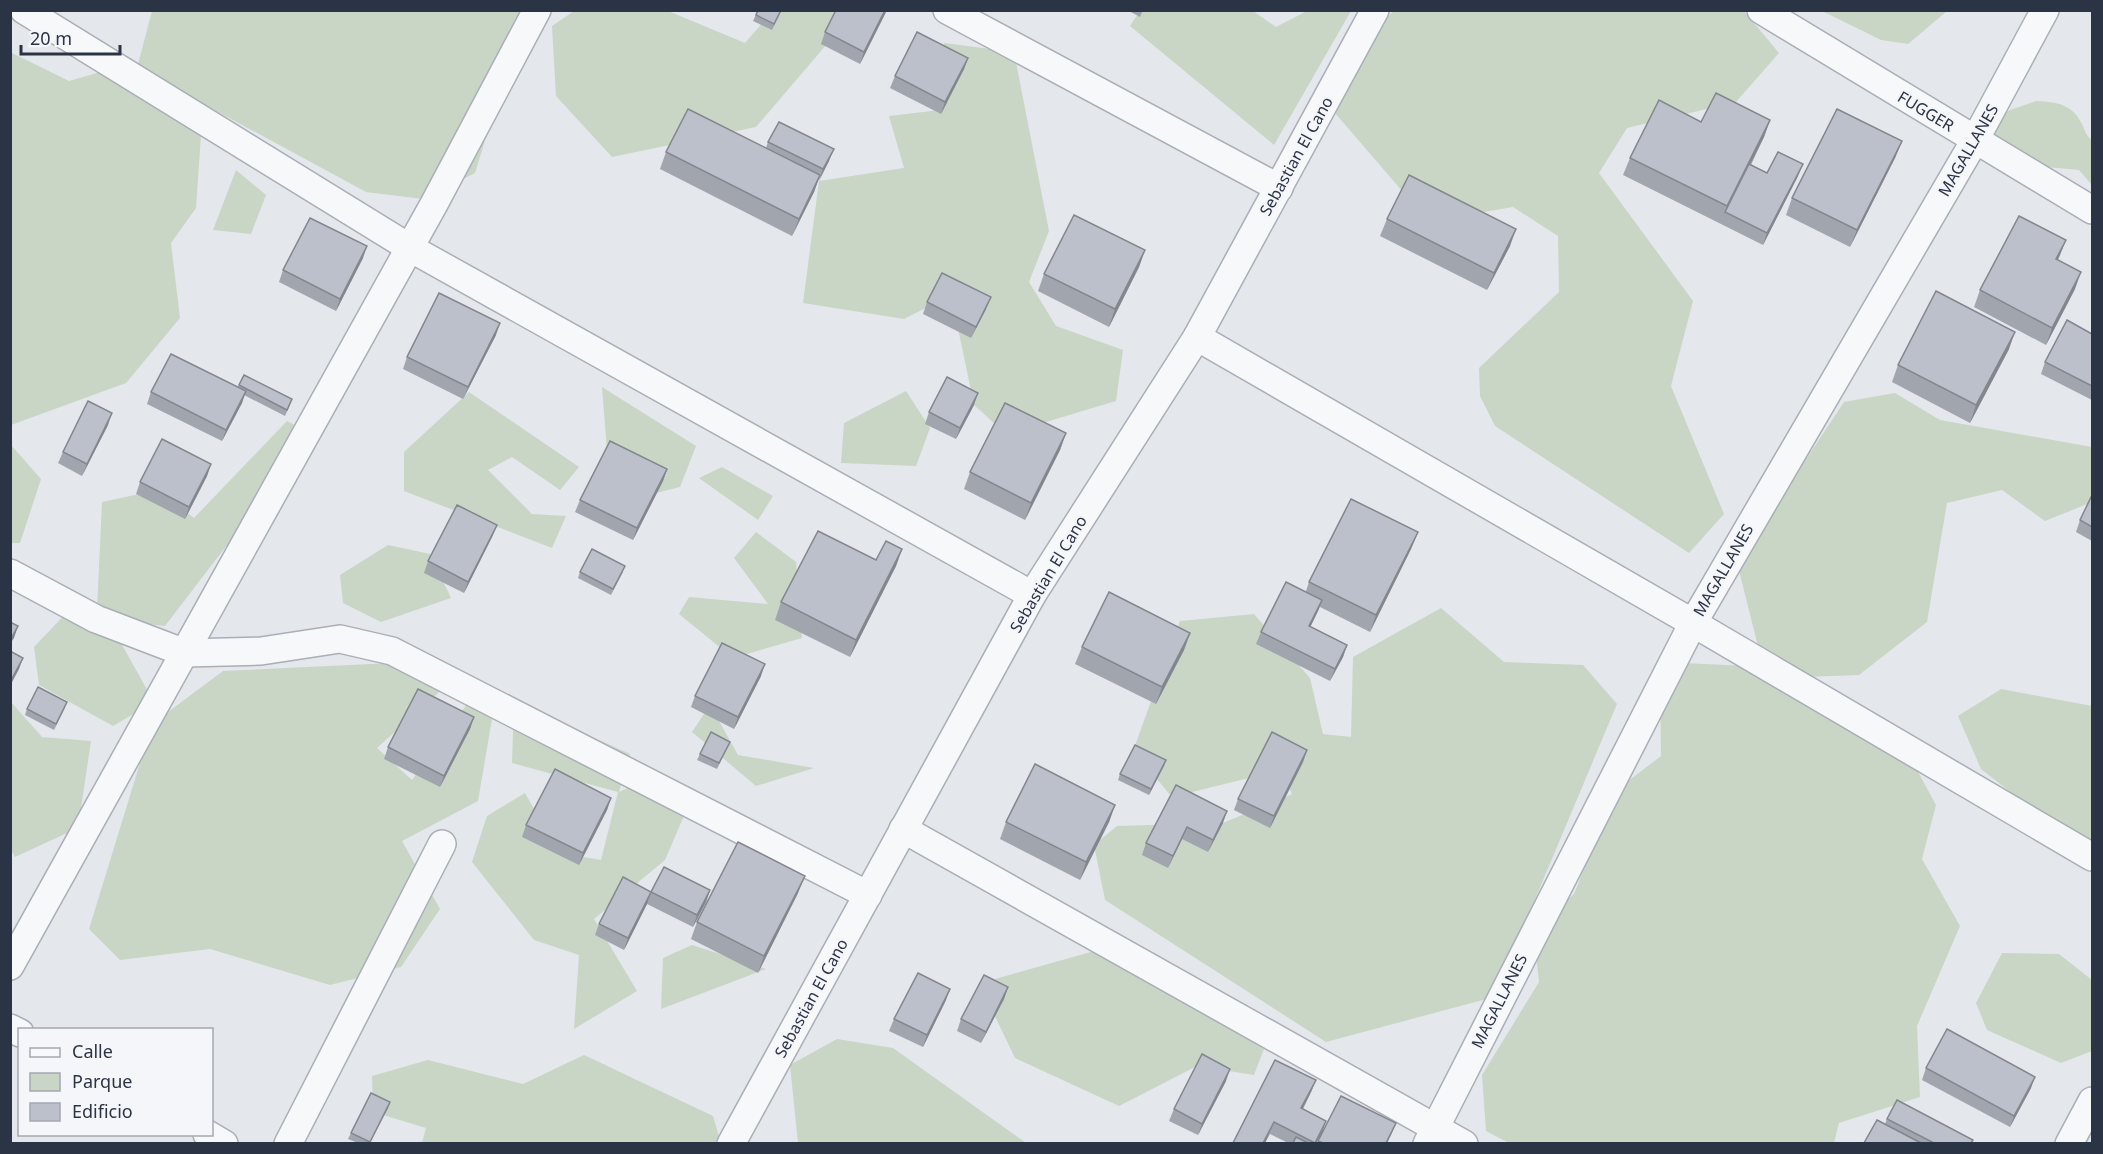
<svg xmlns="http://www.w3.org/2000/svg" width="2103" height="1154" viewBox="0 0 2103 1154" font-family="'Noto Sans',sans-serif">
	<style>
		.green { fill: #c9d6c5 }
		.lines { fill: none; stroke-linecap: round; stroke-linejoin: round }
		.minor-casing { stroke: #a9aeb7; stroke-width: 30 }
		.minor { stroke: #f7f8fa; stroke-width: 27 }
		.wall { fill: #a1a5ae }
		.shaded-wall { fill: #83868d }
		.building { fill: #bbc0ca; stroke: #83868d; stroke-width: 1.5 }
		.labels { text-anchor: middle; stroke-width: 4.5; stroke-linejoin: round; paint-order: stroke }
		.street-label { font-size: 16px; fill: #2b3445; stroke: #f4f6f9 }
	</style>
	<rect width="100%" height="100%" fill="#e4e7ec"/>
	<g class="green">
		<polygon points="152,11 525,11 475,173 423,199 366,192 137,68"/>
		<polygon points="574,11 668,11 745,43 773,11 844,11 845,23 756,127 612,157 556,96 552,26"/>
		<polygon points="1140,11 1253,11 1276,27 1307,11 1351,11 1274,145 1130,26"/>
		<polygon points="1394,11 1744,11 1779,53 1736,102 1627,128 1599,173 1693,301 1671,386 1724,514 1689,553 1495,426 1480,396 1479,368 1559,292 1558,236 1513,207 1455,217 1403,192 1335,113 1340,57"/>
		<polygon points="1822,11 1947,11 1908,44 1881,40"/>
		<polygon points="944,43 1014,52 1049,231 1029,282 1056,326 1123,350 1116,401 1006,434 974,405 951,295 904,319 803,303 819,181 904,168 889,116 940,110"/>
		<polygon points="10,52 69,81 118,67 201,135 196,208 171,243 180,318 126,383 11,425"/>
		<path d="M2036 101C2057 102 2072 104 2082 124 2085 130 2086 136 2092 140V185L2079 170 2036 166 1997 144 1993 131 1997 117 2010 110Z"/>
		<polygon points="236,170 266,195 251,234 213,230"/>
		<polygon points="602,387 696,446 680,487 652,494 607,451"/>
		<polygon points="906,391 930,428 916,466 841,463 844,423"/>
		<polygon points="469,392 579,467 560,490 512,457 488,470 532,514 566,516 552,548 404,491 404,452"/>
		<polygon points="1895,393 1940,420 2092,447 2092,502 2045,521 2002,490 1947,503 1927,622 1859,675 1804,677 1758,646 1737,563 1844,402"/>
		<polygon points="287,421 312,434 165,626 108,620 154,702 113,726 39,685 34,647 72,607 97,610 102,502 158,490 194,518"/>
		<polygon points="10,444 41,479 20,543 11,543"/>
		<polygon points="722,467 773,496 758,520 699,478"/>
		<polygon points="756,532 796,562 802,638 733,658 679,614 689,597 768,604 734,558"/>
		<polygon points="388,545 430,554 451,598 381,622 343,603 340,575"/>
		<polygon points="1441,608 1504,662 1583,665 1617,704 1494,997 1326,1042 1105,900 1094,845 1117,826 1223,823 1292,794 1281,770 1172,797 1133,751 1180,621 1254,614 1310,678 1323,734 1351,737 1353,657"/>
		<polygon points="414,662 448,684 377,748 412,780 467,704 492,719 478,801 402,841 440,909 401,967 330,985 210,949 120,960 89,929 152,724 223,671"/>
		<polygon points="1683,663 1769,667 1911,759 1936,805 1922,859 1960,926 1917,1026 1920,1097 1839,1123 1834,1143 1509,1143 1486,1131 1482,1075 1539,982 1533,930 1574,894 1615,791 1661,756 1660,675"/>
		<polygon points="2001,689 2092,706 2092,856 1981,769 1958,716"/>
		<polygon points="10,701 42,737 91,741 78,828 15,857 10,848"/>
		<polygon points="514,702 630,754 619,792 655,776 690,802 665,860 594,919 637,991 574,1029 579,955 534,940 472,862 487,816 525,793 559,853 601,860 618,792 512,763"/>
		<polygon points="710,705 738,755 814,768 756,786 692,732"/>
		<polygon points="692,945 766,969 661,1009 663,958"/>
		<polygon points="1098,950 1264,1049 1254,1075 1197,1066 1119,1106 1015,1058 990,1006 995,979"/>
		<polygon points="2002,953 2059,954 2092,980 2092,1051 2061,1063 1987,1030 1976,1003"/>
		<polygon points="837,1039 893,1048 1026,1143 798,1143 790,1065"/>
		<polygon points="584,1055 713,1116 721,1143 422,1143 426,1128 373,1112 372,1076 428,1060 523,1084"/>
	</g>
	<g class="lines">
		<g class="minor-casing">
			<g id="minor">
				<polyline points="24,10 410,248 1032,595"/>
				<polyline points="947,10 1279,188"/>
				<polyline points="1761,10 2092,210"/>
				<polyline points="1197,337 1693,623 2092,857"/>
				<polyline points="10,573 96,619 185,653 261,651 340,639 392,651 868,895"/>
				<polyline points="903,829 1464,1144"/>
				<polyline points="10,966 434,204 537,10"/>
				<polyline points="10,1028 20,1033"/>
				<polyline points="207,1134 224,1144"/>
				<polyline points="288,1144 442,844"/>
				<polyline points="731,1144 1032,595 1197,337 1375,10"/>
				<polyline points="1427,1144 1693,623 1975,140 2045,10"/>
				<polyline points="2069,1144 2092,1101"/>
			</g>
		</g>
		<use href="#minor" class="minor"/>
	</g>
	<g class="wall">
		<polygon points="758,10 782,10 772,30 753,21"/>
		<polygon points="836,10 887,10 860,64 821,44 825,32"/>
		<polygon points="1127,10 1143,10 1140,17"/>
		<polygon points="968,58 964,69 941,114 890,88 895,76"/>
		<polygon points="1770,120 1764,137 1751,165 1767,173 1798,176 1763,245 1623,175 1630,158 1701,122"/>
		<polygon points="1902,141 1895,158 1850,247 1786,215 1792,198"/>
		<polygon points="768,142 829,161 818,181 814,192 792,236 660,169 666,152 766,148"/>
		<polygon points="1387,219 1510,246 1487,290 1380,236"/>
		<polygon points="2066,240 2058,260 2075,289 2046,345 1974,307 1980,290"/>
		<polygon points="1145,250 1139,267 1109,327 1038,291 1044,274"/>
		<polygon points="363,258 336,311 279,282 283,270"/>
		<polygon points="927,302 986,309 971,338 923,314"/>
		<polygon points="2092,334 2092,400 2041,374 2045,362"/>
		<polygon points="496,335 463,399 403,369 407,357"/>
		<polygon points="2009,349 1970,423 1892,382 1898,365"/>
		<polygon points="244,375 290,405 285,416 244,395 242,403 222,441 147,404 151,392 238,387"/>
		<polygon points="974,405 956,439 925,424 929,412"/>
		<polygon points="108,425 82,476 58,463 63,452"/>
		<polygon points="1066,433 1060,450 1025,520 964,489 970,472"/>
		<polygon points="211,464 207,476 185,519 136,494 140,482"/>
		<polygon points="667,469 663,481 633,540 575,512 580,500"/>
		<polygon points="2092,495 2092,541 2076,532 2080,520"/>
		<polygon points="497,525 492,537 464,593 424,573 428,561"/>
		<polygon points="1418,532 1411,549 1370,632 1320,607 1310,627 1347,645 1343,657 1330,681 1256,644 1261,632 1306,591 1309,582"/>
		<polygon points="902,549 896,566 850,657 775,620 781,602"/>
		<polygon points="580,572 623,572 611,595 578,578"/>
		<polygon points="1190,633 1184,650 1156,704 1075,664 1082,647"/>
		<polygon points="761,676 734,729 691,707 695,696"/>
		<polygon points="65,708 54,730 25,715 27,709"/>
		<polygon points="474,717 470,729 440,787 384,759 388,747"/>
		<polygon points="730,742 717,769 697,760 700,754"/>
		<polygon points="1307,750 1303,762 1270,828 1234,810 1238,799"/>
		<polygon points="1166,760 1149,795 1118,780 1120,774"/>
		<polygon points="1176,785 1223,823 1208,852 1182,839 1168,868 1142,855 1146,843"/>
		<polygon points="611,798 607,810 579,865 522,837 526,825"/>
		<polygon points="1115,805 1109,822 1080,880 1000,839 1006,822"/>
		<polygon points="710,890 706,902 693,927 647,904 624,950 595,935 599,924 651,892"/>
		<polygon points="798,893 758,973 691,939 697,922"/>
		<polygon points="1008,987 1004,999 981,1043 957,1031 961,1019"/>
		<polygon points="946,1000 923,1047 889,1031 894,1019"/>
		<polygon points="1926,1068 2031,1088 2010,1127 1922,1080"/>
		<polygon points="1316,1080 1311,1092 1303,1109 1326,1121 1316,1143 1288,1143 1270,1134 1265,1143 1233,1143"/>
		<polygon points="1226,1081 1198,1135 1169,1121 1174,1109"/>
		<polygon points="388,1108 370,1143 358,1143 348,1139 351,1133"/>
		<polygon points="1887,1119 1972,1143 1864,1143 1885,1124"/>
	</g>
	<g class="shaded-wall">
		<polygon points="885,10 887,10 860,64 864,52"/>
		<polygon points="968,58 964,69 941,114 945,102"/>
		<polygon points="1770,120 1764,137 1726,212 1725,212 1727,206"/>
		<polygon points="1902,141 1895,158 1850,247 1857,230"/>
		<polygon points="834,149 829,161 819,181 823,169"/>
		<polygon points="1803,164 1798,176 1763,245 1767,233"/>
		<polygon points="820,175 814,192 792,236 799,219"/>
		<polygon points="1516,229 1510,246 1487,290 1494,273"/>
		<polygon points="2066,240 2059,257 2049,276 2056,259"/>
		<polygon points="367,246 363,258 336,311 340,299"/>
		<polygon points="1145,250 1139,267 1109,327 1115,309"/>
		<polygon points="2081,272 2075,289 2046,345 2052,328"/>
		<polygon points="991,297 986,309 971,338 976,327"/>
		<polygon points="500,323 496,335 463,399 468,387"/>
		<polygon points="2015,332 2009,349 1970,423 1976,405"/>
		<polygon points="246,391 242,403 222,441 226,430"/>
		<polygon points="978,393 974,405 956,439 960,428"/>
		<polygon points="112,413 108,425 82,476 87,464"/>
		<polygon points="1066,433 1060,450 1025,520 1031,503"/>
		<polygon points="211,464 207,476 185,519 189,507"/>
		<polygon points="667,469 663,481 633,540 637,528"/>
		<polygon points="497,525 492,537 464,593 468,582"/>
		<polygon points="1418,532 1411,549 1370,632 1376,615"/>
		<polygon points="902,549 896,566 850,657 856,640"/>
		<polygon points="1322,600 1318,611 1305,638 1309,626"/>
		<polygon points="18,626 14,638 10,644 10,640"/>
		<polygon points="1190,633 1184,650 1156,704 1162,687"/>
		<polygon points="1347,645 1343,657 1330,681 1335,669"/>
		<polygon points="23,658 19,669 10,686 10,682"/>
		<polygon points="765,664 761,676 734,729 738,717"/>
		<polygon points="474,717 470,729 440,787 444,776"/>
		<polygon points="1307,750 1303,762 1270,828 1274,816"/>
		<polygon points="1166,760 1164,766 1149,795 1151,789"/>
		<polygon points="611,798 607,810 579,865 583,853"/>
		<polygon points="1115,805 1109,822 1080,880 1086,862"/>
		<polygon points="1227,811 1223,823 1208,852 1213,840"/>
		<polygon points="1187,827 1182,839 1168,868 1173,856"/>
		<polygon points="805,876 798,893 758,973 764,956"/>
		<polygon points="710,890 706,902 693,927 697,915"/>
		<polygon points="651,892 647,904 624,950 628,938"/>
		<polygon points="1008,987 1004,999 981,1043 986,1032"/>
		<polygon points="950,989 946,1000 923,1047 927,1035"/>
		<polygon points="1230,1069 1226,1081 1198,1135 1202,1124"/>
		<polygon points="2035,1077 2031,1088 2010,1127 2014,1116"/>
		<polygon points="1316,1080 1311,1092 1297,1120 1301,1108"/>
		<polygon points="390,1102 388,1108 369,1143"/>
		<polygon points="1326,1121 1322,1133 1316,1143 1315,1143"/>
		<polygon points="1274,1122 1265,1143 1263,1143"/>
		<polygon points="1396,1123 1391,1135 1387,1143 1386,1143"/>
	</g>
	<g class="building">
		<polygon points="758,10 781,10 774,24 756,15"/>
		<polygon points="836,10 885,10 864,52 825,32"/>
		<polygon points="917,32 968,58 945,102 895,76"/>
		<polygon points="1716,93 1770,120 1727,206 1630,158 1659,100 1701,122"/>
		<polygon points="688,109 820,175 799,219 666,152"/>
		<polygon points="1837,109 1902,141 1857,230 1792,198"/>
		<polygon points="779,122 834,149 823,169 768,142"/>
		<polygon points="1778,152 1803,164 1767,233 1725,212 1749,164 1767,173"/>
		<polygon points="1409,175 1516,229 1494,273 1387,219"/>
		<polygon points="1074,215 1145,250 1115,309 1044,274"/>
		<polygon points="2019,216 2066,240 2056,259 2081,272 2052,328 1980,290"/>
		<polygon points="310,218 367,246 340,299 283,270"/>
		<polygon points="942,273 991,297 976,327 927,302"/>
		<polygon points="1936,291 2015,332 1976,405 1898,365"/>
		<polygon points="439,293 500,323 468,387 407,357"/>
		<polygon points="2067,320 2092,334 2092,386 2045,362"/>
		<polygon points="171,354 246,391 226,430 151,392"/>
		<polygon points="244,375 292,399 287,410 239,385"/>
		<polygon points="947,377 978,393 960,428 929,412"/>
		<polygon points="88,401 112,413 87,464 63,452"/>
		<polygon points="1005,403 1066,433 1031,503 970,472"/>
		<polygon points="162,439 211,464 189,507 140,482"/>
		<polygon points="610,441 667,469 637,528 580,500"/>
		<polygon points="2092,495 2092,527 2080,520"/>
		<polygon points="1351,499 1418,532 1376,615 1309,582"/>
		<polygon points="457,505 497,525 468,582 428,561"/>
		<polygon points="818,531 876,560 886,541 902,549 856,640 781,602"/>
		<polygon points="592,549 625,566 613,589 580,572"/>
		<polygon points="1286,582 1322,600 1309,626 1347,645 1335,669 1261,632"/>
		<polygon points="1109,592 1190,633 1162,687 1082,647"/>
		<polygon points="10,622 18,626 10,640"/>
		<polygon points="722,643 765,664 738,717 695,696"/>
		<polygon points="10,651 23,658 10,682"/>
		<polygon points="38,687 67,702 56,724 27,709"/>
		<polygon points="418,689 474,717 444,776 388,747"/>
		<polygon points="711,732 730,742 719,763 700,754"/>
		<polygon points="1272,732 1307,750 1274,816 1238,799"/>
		<polygon points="1135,745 1166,760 1151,789 1120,774"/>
		<polygon points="1035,764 1115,805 1086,862 1006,822"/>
		<polygon points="555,769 611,798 583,853 526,825"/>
		<polygon points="1176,785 1227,811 1213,840 1187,827 1173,856 1146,843"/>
		<polygon points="738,842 805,876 764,956 697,922"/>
		<polygon points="664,867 710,890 697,915 651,892"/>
		<polygon points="623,877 651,892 628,938 599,924"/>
		<polygon points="918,973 950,989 927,1035 894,1019"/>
		<polygon points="984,975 1008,987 986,1032 961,1019"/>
		<polygon points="1947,1029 2035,1077 2014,1116 1926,1068"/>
		<polygon points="1202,1054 1230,1069 1202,1124 1174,1109"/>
		<polygon points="1275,1060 1316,1080 1301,1108 1326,1121 1315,1143 1274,1122 1263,1143 1233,1143"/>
		<polygon points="371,1093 390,1102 370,1142 351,1133"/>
		<polygon points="1341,1096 1396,1123 1386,1143 1323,1143 1318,1141"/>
		<polygon points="1897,1100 1973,1140 1971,1143 1934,1143 1887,1119"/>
		<polygon points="1877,1120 1921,1143 1864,1143"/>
		<polygon points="1296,1137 1308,1143 1293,1143"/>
	</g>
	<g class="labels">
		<g class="street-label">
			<text transform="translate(1926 111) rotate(31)" y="6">FUGGER</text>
			<text transform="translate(1968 150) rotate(-60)" y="6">MAGALLANES</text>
			<text transform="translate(1296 156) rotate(-61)" y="6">Sebastian El Cano</text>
			<text transform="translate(1723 570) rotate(-60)" y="6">MAGALLANES</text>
			<text transform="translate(1048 574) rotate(-59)" y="6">Sebastian El Cano</text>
			<text transform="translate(811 998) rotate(-61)" y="6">Sebastian El Cano</text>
			<text transform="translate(1499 1001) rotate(-63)" y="6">MAGALLANES</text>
		</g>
	</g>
	<rect width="2103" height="1154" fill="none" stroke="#2b3445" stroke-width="24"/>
	<rect x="18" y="1028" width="195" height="108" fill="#f4f6f9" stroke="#a4a8b1" stroke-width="1.5"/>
	<rect x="30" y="1048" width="30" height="9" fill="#f7f8fa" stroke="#a4a8b1" stroke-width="1.5"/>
	<text x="72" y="1058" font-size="18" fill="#2b3445">Calle</text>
	<rect x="30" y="1073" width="30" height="18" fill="#c9d6c5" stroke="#a4a8b1" stroke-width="1.5"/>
	<text x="72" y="1088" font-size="18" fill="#2b3445">Parque</text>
	<rect x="30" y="1103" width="30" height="18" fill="#bbc0ca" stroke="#a4a8b1" stroke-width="1.5"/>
	<text x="72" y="1118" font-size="18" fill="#2b3445">Edificio</text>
	<path d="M21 45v9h99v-9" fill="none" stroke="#2b3445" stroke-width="3"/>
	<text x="30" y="45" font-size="18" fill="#2b3445" stroke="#f4f6f9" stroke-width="4.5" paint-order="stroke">20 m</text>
</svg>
